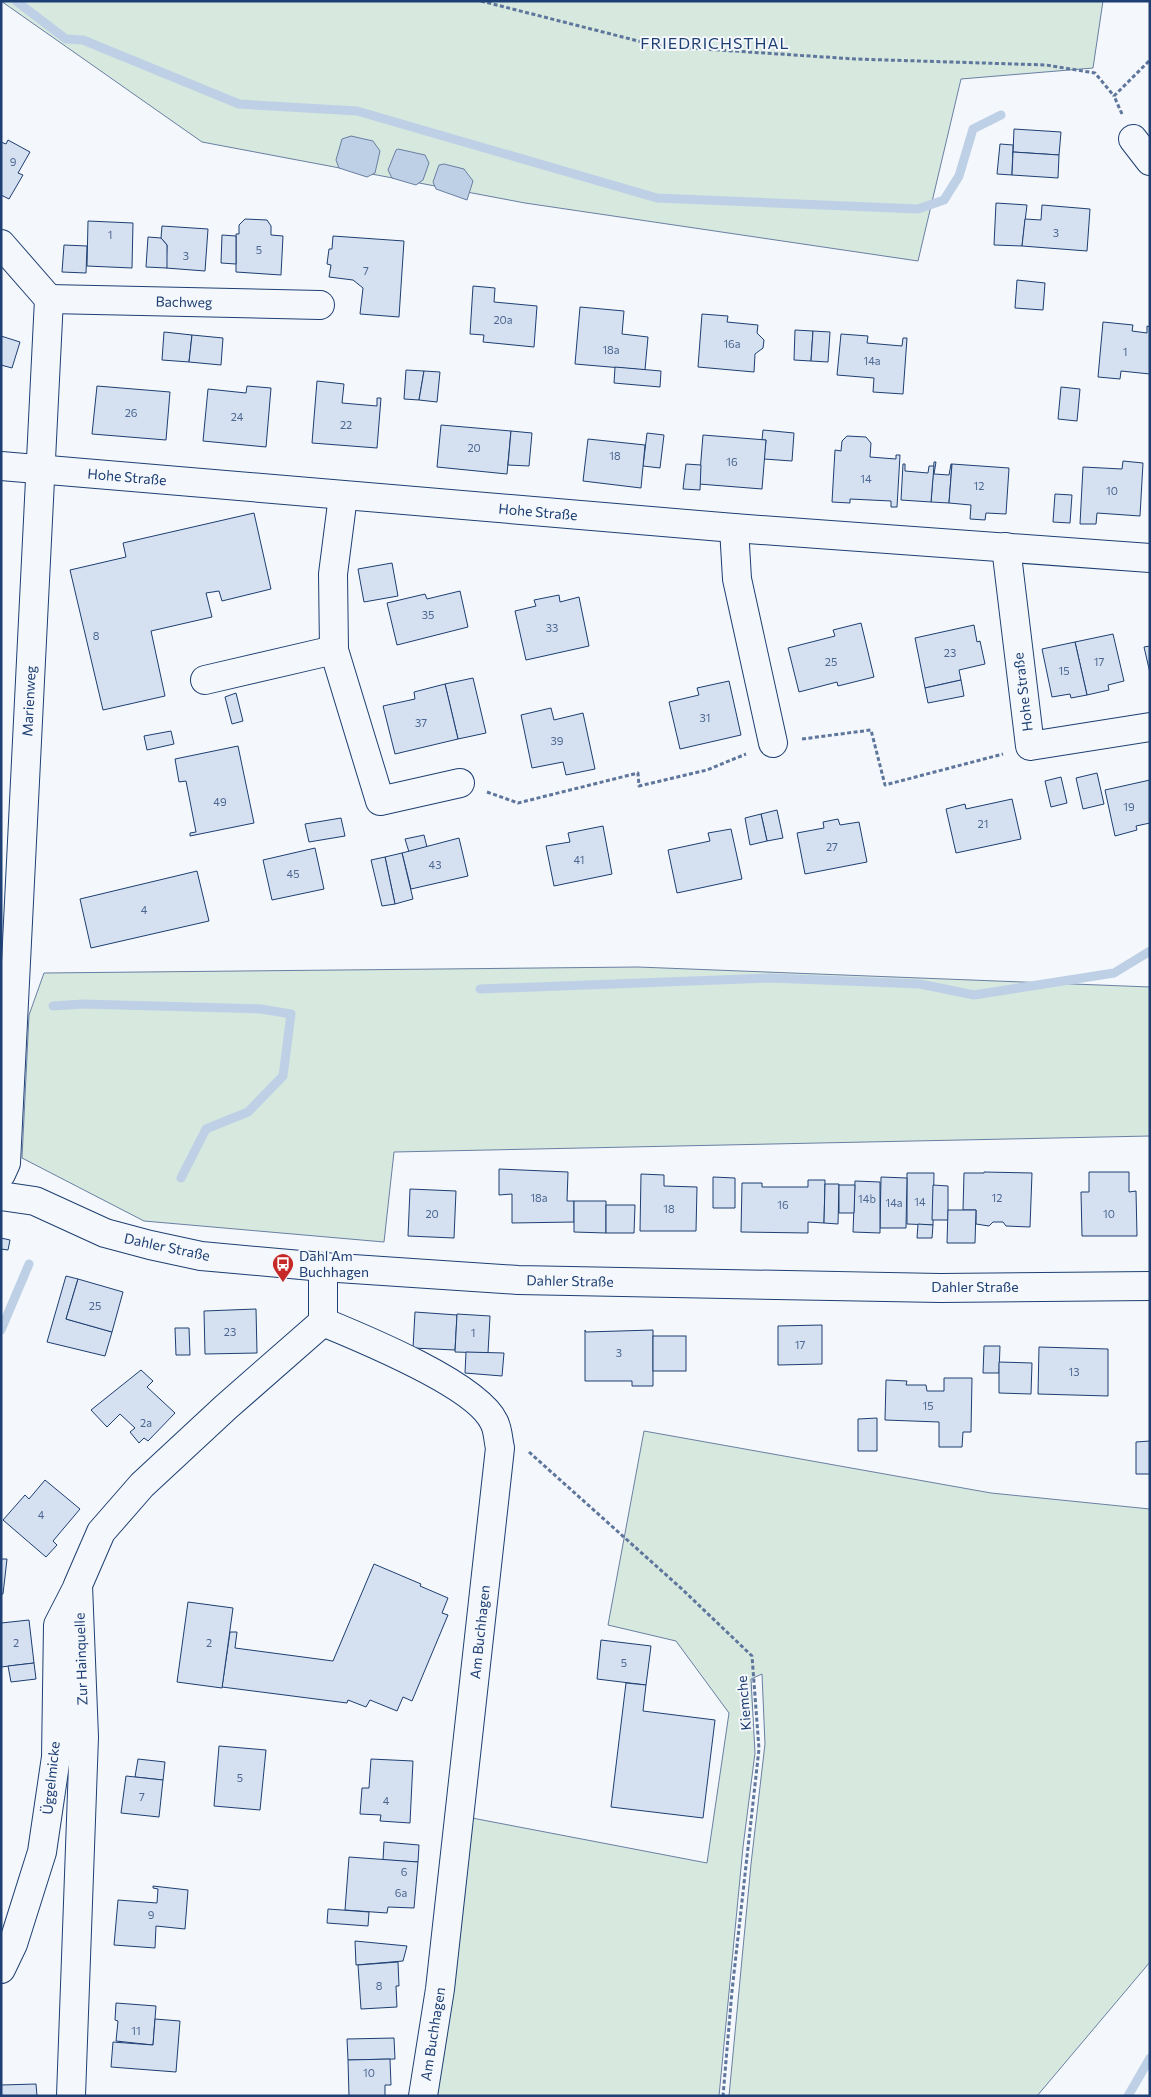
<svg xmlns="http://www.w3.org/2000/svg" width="1151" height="2097" viewBox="0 0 1151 2097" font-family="Commissioner,sans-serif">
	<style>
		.green { fill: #d7e8df; stroke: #687fa3 }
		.water { fill: #bed0e5; stroke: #687fa3 }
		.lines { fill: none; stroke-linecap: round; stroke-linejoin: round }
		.stream { stroke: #bed0e5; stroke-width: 9 }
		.building { fill: #d5e0f0; stroke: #1d3f73 }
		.street-casing { stroke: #1d3f73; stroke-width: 30 }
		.path { stroke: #5e769c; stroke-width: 3; stroke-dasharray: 4 2.5; stroke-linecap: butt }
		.street { stroke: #f4f7fb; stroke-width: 28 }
		.labels { text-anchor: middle; stroke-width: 4; stroke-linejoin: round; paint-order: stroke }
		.number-label { font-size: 11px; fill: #4b6792 }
		.street-label { font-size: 14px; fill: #1d3f73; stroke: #f4f7fb }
		.poi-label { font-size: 14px; fill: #1d3f73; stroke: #f4f7fb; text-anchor: start }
		.quarter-label { font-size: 16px; letter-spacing: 1px; fill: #1d3f73; stroke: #f4f7fb }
	</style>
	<rect width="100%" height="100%" fill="#f4f7fb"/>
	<g class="green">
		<polygon points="1,1 1103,1 1093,68 961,79 918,261 525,203 202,142"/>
		<polygon points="638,967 1150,987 1150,1136 394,1152 384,1242 144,1221 22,1158 29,1015 44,973"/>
		<polygon points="644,1431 991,1493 1150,1509 1150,1962 1037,2096 729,2096 751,1864 765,1744 762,1674 751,1679 755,1753 743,1847 719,2096 432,2096 472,1818 707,1863 729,1713 676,1641 608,1625"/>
	</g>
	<g class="water">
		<polygon points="351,136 373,141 380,151 375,173 367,177 339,168 336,160 342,139"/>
		<polygon points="398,149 425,155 429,163 423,180 416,185 392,178 388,170 396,150"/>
		<polygon points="444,164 464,169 473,181 467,200 436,189 433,182 439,165"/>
	</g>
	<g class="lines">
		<g class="stream">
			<polyline points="16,1 66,39 83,40 239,104 357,111 657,198 918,209 944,200 959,176 973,129 1001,115"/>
			<polyline points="480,989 771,978 920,984 974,995 1114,973 1150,951"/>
			<polyline points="53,1006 83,1004 261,1009 291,1014 283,1076 248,1112 206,1129 181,1178"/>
			<polyline points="1,1330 29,1264"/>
			<polyline points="1128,2096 1150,2058"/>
		</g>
	</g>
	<g class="building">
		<polygon points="1014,129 1061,132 1059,155 1013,152"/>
		<polygon points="8,140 30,152 18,173 23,175 9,199 1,195 1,142 6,144"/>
		<polygon points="1000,144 1013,145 1012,175 997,174"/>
		<polygon points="1013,152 1059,155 1058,178 1012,175"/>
		<polygon points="996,203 1027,205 1022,246 994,245"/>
		<polygon points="1042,205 1090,209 1087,251 1022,246 1025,219 1041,220"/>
		<polygon points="245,219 267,220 271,226 271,235 283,236 281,275 236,272 236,234 239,234 239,225"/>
		<polygon points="88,221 133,223 132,268 87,266"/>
		<polygon points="162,226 208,229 205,271 166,268 167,245 161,238"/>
		<polygon points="222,235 236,236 236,264 221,263"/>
		<polygon points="333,236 404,241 399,317 360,314 363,288 353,280 329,277 331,265 327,264 329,249 332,249"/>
		<polygon points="148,237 161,238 167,245 167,268 146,267"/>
		<polygon points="64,245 87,246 86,273 62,272"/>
		<polygon points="1017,280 1045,283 1043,310 1015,308"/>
		<polygon points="473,286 495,288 494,302 537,306 534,347 483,342 484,335 470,334"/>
		<polygon points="580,307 624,311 622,334 648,337 645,370 575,364"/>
		<polygon points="702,314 728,316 727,322 758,325 757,333 764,340 763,348 755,354 754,372 698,367"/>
		<polygon points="1103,322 1133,325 1132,331 1147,333 1147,326 1150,327 1150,374 1121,371 1120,379 1098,377"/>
		<polygon points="795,330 813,331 811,361 794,360"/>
		<polygon points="813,331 830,332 828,362 811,361"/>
		<polygon points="164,332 192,335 189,362 162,360"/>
		<polygon points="841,334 868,336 867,343 902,346 903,338 907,338 903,394 873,392 874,378 837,375"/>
		<polygon points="192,335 223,338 221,365 189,362"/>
		<polygon points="1,336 20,342 12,368 1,365"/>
		<polygon points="615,367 661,371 660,387 614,383"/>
		<polygon points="406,370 424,371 419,400 404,399"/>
		<polygon points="424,371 440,372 437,402 419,400"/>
		<polygon points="317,381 344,384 342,403 377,406 377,398 381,398 377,448 312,443"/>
		<polygon points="97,386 170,392 166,440 92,434"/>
		<polygon points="247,386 271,388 266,447 203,441 208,389 246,393"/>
		<polygon points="1061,387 1080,389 1077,421 1058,419"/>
		<polygon points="441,425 511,431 507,474 437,467"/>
		<polygon points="763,430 794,433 792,461 764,459 766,440 762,440"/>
		<polygon points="511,431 532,433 529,466 508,465"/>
		<polygon points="647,433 664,435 660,468 643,466"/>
		<polygon points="703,435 766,440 762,489 699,484"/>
		<polygon points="847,436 866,437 871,443 870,457 896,459 896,455 900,455 897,507 891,507 891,501 850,499 850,503 832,502 835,450 841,451 842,441"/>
		<polygon points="588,439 645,445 641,488 583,481"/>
		<polygon points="1123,461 1143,463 1140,516 1097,513 1096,524 1080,524 1083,467 1122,469"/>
		<polygon points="934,462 936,462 934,474 949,475 951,464 952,464 949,503 931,502"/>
		<polygon points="686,464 701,465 700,490 683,489"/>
		<polygon points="903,464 905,464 905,471 928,473 929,466 934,466 931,502 901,500"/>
		<polygon points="952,464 1009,468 1006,514 986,513 985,520 970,519 971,505 949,503"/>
		<polygon points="1055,494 1072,495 1070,523 1053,522"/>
		<polygon points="254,513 271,589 222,601 219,591 206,593 212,617 151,631 165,696 103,710 70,570 126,557 123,543"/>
		<polygon points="392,563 398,596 364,602 358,569"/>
		<polygon points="460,591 468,627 397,645 387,603 425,594 427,599"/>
		<polygon points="559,595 560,602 579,597 589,646 526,660 515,611 536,606 534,600"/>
		<polygon points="861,623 874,677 838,686 837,682 799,692 788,648 835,636 833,630"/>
		<polygon points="974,625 977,642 980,641 985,664 959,670 961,680 925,688 915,638"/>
		<polygon points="1113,634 1124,681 1108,685 1109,690 1087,695 1075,642"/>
		<polygon points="1075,642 1087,695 1071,698 1070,694 1052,697 1042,649"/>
		<polygon points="1150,646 1150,673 1144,647"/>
		<polygon points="473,678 486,733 458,739 445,684"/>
		<polygon points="961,680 964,696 928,703 925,688"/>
		<polygon points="729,681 741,735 680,749 669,702 699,695 697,688"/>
		<polygon points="445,684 458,739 395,754 383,706 415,699 414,692"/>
		<polygon points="236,693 243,721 232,724 225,697"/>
		<polygon points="551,708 554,720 583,713 595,769 566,775 563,762 532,768 521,715"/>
		<polygon points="171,731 174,744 147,750 144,736"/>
		<polygon points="238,746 254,823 190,836 190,833 196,832 186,781 179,782 175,759"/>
		<polygon points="1097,773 1104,804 1083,809 1076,778"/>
		<polygon points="1061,777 1067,803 1051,807 1045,781"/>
		<polygon points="1150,780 1150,823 1136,826 1137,830 1115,836 1105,790"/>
		<polygon points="1012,799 1021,839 956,853 946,809 965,804 966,809"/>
		<polygon points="777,810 783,838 767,841 761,814"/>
		<polygon points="761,814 767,841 750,845 745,818"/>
		<polygon points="341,818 345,836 309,842 305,824"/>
		<polygon points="838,819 840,825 859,822 867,862 805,874 797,833 824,828 823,822"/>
		<polygon points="603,826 612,874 554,886 546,846 570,842 568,833"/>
		<polygon points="731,829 742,879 677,893 668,850 710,841 708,833"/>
		<polygon points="424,835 427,847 409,852 405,839"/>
		<polygon points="459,838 468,876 411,889 402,853"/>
		<polygon points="315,848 324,889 272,900 263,860"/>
		<polygon points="402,853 413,899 395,904 385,857"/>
		<polygon points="385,857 395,904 382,906 371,860"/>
		<polygon points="197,871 209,921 91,948 80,899"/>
		<polygon points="499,1169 568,1172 567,1201 574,1201 574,1222 512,1223 512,1194 499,1195"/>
		<polygon points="984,1172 1032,1173 1030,1227 1006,1226 1003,1222 993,1222 989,1226 976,1224 976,1210 963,1210 964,1173 984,1173"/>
		<polygon points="1089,1172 1129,1172 1129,1192 1136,1191 1137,1236 1082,1236 1081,1192 1089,1192"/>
		<polygon points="907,1173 934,1173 933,1225 907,1224"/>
		<polygon points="641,1174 664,1175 664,1186 697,1187 696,1231 640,1231"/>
		<polygon points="713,1177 735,1178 735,1208 713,1208"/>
		<polygon points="881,1177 907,1178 906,1228 880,1228"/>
		<polygon points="808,1180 825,1180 824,1223 808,1222 808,1233 741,1232 742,1183 762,1183 762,1187 808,1187"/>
		<polygon points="855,1181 880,1182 880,1233 853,1232"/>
		<polygon points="825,1184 839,1184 838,1224 824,1223"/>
		<polygon points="839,1185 855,1185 854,1213 839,1213"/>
		<polygon points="933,1185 948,1186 948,1220 932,1220"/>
		<polygon points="410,1189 456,1191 454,1238 408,1236"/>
		<polygon points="574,1201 606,1201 606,1233 574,1232"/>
		<polygon points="606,1205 635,1205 634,1233 606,1233"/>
		<polygon points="948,1210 976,1210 975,1243 947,1243"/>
		<polygon points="918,1224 933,1225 932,1238 917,1238"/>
		<polygon points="1,1238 10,1240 8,1250 1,1249"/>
		<polygon points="66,1276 78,1279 66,1319 112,1332 105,1356 47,1342"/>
		<polygon points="78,1279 123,1292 112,1332 66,1319"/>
		<polygon points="256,1309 257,1353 205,1354 204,1311"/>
		<polygon points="415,1312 457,1315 455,1350 413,1348"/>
		<polygon points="457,1314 490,1316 488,1353 455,1352"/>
		<polygon points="822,1325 822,1364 778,1365 778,1326"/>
		<polygon points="175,1328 189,1328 190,1355 176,1355"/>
		<polygon points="585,1330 586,1332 653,1330 653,1386 632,1386 632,1381 585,1381"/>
		<rect x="653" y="1336" width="33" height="35"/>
		<polygon points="984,1346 1000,1346 999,1373 983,1373"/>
		<polygon points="1039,1347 1108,1349 1108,1396 1038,1394"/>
		<polygon points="466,1352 504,1353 502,1376 465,1373"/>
		<polygon points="999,1362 1032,1363 1031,1394 999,1393"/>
		<polygon points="141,1370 153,1381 147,1387 175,1413 148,1441 144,1438 139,1443 130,1432 135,1428 120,1414 107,1427 91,1410"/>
		<polygon points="944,1378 972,1378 971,1432 963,1432 962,1447 939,1447 939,1422 885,1420 886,1380 907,1381 906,1385 926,1385 927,1391 944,1391"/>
		<polygon points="877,1418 877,1451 858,1451 858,1419"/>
		<polygon points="1150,1441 1150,1474 1136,1474 1136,1442"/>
		<polygon points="45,1480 80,1509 53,1541 57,1545 46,1557 3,1520 25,1495 29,1499"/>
		<polygon points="1,1559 7,1559 3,1594 1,1594"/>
		<polygon points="374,1564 421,1584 420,1586 448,1598 442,1613 448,1615 412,1701 403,1697 397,1711 370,1700 366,1707 348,1700 347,1703 222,1687 230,1632 237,1632 235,1648 333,1661"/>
		<polygon points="188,1602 233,1608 222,1688 177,1682"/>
		<polygon points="29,1620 34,1663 1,1667 1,1623"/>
		<polygon points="601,1640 651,1646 646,1685 597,1679"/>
		<polygon points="34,1663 36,1679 11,1682 8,1666"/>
		<polygon points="626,1683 646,1685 643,1711 715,1720 703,1818 611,1807"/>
		<polygon points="219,1746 266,1750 260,1810 214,1806"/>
		<polygon points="138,1759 165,1762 163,1780 135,1777"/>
		<polygon points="371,1759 413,1761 410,1823 380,1821 381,1815 360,1814 362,1788 369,1788"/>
		<polygon points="126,1776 163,1780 159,1817 121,1813"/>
		<polygon points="384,1842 419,1845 418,1862 383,1860"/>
		<polygon points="349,1857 418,1862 414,1908 388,1907 387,1913 345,1910"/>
		<polygon points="153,1886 188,1890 185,1929 156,1926 155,1948 114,1945 118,1900 157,1903 158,1889 153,1888"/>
		<polygon points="328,1909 369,1912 368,1926 327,1923"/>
		<polygon points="355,1941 407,1946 403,1961 356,1965"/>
		<polygon points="398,1962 399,1986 396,1986 397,2007 361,2009 358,1965"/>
		<polygon points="116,2003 156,2006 153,2045 116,2041 118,2021 115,2020"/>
		<polygon points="155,2019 180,2021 176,2072 111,2067 113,2042 153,2045"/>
		<polygon points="394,2038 395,2059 348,2060 347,2039"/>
		<polygon points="390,2059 391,2085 385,2085 385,2096 349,2096 348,2060"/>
		<polygon points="36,2084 37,2096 1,2096 1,2085"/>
	</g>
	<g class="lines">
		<g class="street-casing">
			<g id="street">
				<polyline points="1133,139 1150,161"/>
				<polyline points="1,244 49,299 6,1163 1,1174"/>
				<polyline points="49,299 320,305"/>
				<polyline points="1,466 734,528 1150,558"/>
				<polyline points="343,496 333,574 334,650 380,801 460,783"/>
				<polyline points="734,528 737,579 773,743"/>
				<polyline points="1006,547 1030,746 1150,727"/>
				<polyline points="205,680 334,650"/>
				<polyline points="1,1196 35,1201 105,1233 150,1245 201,1256 323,1267 518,1280 940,1288 1150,1286"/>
				<path d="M323 1267V1322C362 1338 477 1385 494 1422 498 1429 498 1440 500 1448L440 1989 423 2096"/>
				<polyline points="1,1969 13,1944 42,1852 56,1757 58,1625 78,1586"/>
				<polyline points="71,2096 84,1737 78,1585 101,1532 142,1485 226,1407 323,1322"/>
			</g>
		</g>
		<g class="path">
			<polyline points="481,1 658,46 855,59 1046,65 1095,73 1114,96"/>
			<polyline points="1122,114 1114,96 1150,60"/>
			<polyline points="802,739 871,730 885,785 1003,754"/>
			<polyline points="487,792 518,803 638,773 639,786 707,770 746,754"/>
			<polyline points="529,1452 683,1590 752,1656 759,1749 732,1991 723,2096"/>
		</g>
		<use href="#street" class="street"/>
	</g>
	<defs>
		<g id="bus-pin" transform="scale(1.125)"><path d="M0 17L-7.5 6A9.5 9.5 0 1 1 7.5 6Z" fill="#c62828" stroke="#f4f7fb"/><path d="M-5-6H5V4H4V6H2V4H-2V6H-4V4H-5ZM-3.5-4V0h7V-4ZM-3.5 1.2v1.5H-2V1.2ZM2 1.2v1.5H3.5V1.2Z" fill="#fff"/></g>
	</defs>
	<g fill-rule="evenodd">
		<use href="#bus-pin" x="283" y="1264"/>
	</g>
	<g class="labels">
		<g class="number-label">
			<text x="13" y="166">9</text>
			<text x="1056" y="237">3</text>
			<text x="110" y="239">1</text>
			<text x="259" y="254">5</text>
			<text x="186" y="260">3</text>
			<text x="366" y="275">7</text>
			<text x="503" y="324">20a</text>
			<text x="732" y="348">16a</text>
			<text x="611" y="354">18a</text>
			<text x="1125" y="356">1</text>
			<text x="872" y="365">14a</text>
			<text x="131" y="417">26</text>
			<text x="237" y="421">24</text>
			<text x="346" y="429">22</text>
			<text x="474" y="452">20</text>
			<text x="615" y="460">18</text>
			<text x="732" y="466">16</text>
			<text x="866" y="483">14</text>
			<text x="979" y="490">12</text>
			<text x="1112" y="495">10</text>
			<text x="428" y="619">35</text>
			<text x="552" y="632">33</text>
			<text x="96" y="640">8</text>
			<text x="950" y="657">23</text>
			<text x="831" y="666">25</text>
			<text x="1099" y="666">17</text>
			<text x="1064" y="675">15</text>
			<text x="705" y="722">31</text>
			<text x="421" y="727">37</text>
			<text x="557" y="745">39</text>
			<text x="220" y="806">49</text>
			<text x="1129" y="811">19</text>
			<text x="983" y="828">21</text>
			<text x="832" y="851">27</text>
			<text x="579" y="864">41</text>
			<text x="435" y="869">43</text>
			<text x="293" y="878">45</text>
			<text x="144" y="914">4</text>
			<text x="539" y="1202">18a</text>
			<text x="997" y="1202">12</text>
			<text x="867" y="1203">14b</text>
			<text x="920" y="1206">14</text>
			<text x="894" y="1207">14a</text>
			<text x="783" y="1209">16</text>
			<text x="669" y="1213">18</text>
			<text x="432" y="1218">20</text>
			<text x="1109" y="1218">10</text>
			<text x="95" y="1310">25</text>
			<text x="230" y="1336">23</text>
			<text x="473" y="1337">1</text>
			<text x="800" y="1349">17</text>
			<text x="619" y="1357">3</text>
			<text x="1074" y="1376">13</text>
			<text x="928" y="1410">15</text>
			<text x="146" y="1427">2a</text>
			<text x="41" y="1519">4</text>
			<text x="16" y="1647">2</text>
			<text x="209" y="1647">2</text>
			<text x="624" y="1667">5</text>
			<text x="240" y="1782">5</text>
			<text x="142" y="1801">7</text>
			<text x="386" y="1805">4</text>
			<text x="404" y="1876">6</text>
			<text x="401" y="1897">6a</text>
			<text x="151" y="1919">9</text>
			<text x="379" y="1990">8</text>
			<text x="136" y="2035">11</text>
			<text x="369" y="2077">10</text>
		</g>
		<g class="street-label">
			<text transform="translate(184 302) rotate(1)" y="5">Bachweg</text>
			<text transform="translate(127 477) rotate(5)" y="5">Hohe Straße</text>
			<text transform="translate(538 512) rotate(5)" y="5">Hohe Straße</text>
			<text transform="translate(1023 692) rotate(-97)" y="5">Hohe Straße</text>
			<text transform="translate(29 701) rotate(-87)" y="5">Marienweg</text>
			<text transform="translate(167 1247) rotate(12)" y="5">Dahler Straße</text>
			<text transform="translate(570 1281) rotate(1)" y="5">Dahler Straße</text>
			<text x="975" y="1292">Dahler Straße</text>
			<text transform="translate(480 1632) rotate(-84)" y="5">Am Buchhagen</text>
			<text transform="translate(81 1659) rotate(-92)" y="5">Zur Hainquelle</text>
			<text transform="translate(744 1703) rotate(-95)" y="5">Kiemche</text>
			<text transform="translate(51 1778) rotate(-84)" y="5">Üggelmicke</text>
			<text transform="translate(433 2034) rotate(-81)" y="5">Am Buchhagen</text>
		</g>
		<g class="poi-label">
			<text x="299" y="1261">Dahl Am<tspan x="299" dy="16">Buchhagen</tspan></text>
		</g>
		<g class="quarter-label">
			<text x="715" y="49">FRIEDRICHSTHAL</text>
		</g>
	</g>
	<rect width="1151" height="2097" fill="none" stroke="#1d3f73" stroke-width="5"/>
</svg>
